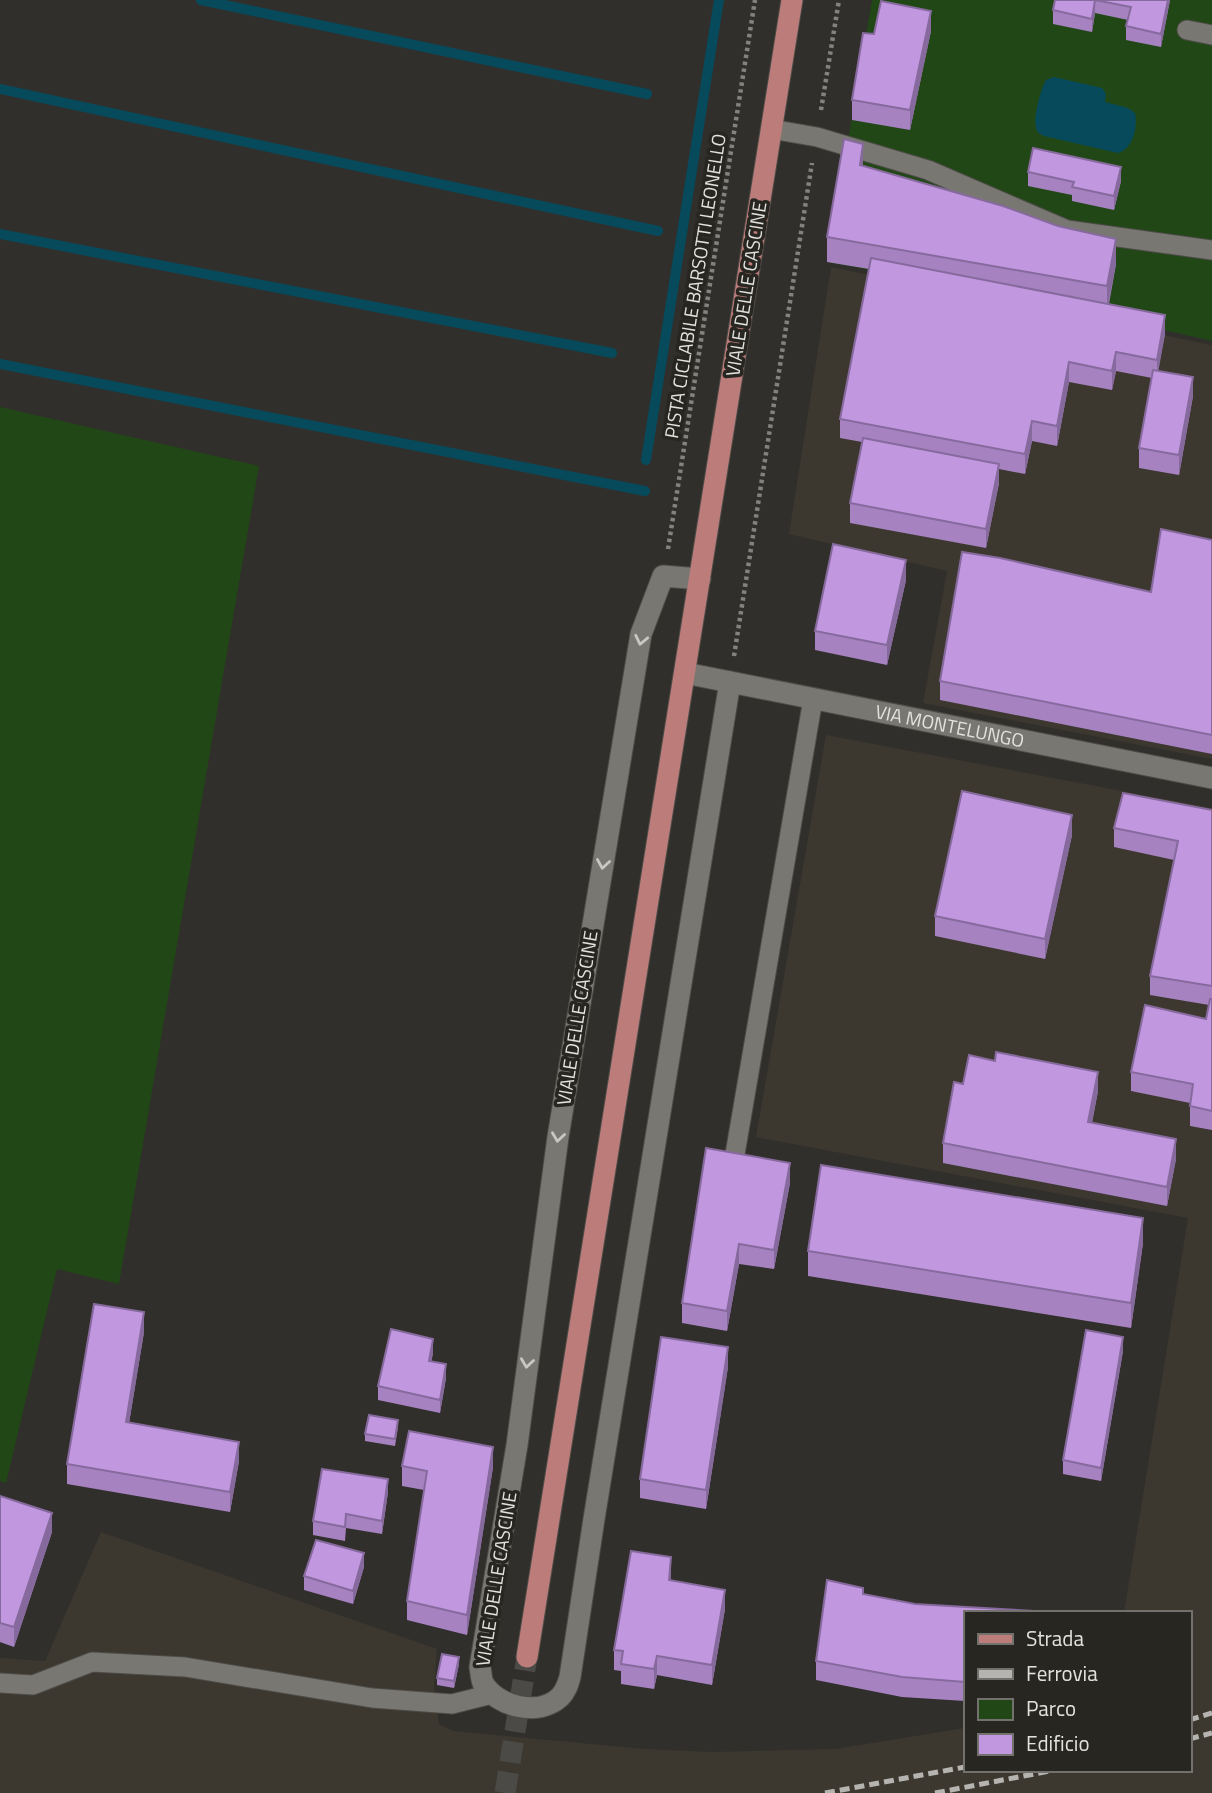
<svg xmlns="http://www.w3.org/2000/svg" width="1212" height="1793" viewBox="0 0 1212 1793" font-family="'Titillium Web',sans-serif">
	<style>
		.built { fill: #3c382f }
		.green { fill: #214717 }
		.water { fill: #074a5c }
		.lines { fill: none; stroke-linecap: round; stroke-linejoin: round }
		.stream { stroke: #074a5c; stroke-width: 10 }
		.primary-tunnel { stroke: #4c4a46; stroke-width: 21; stroke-dasharray: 21 10; stroke-linecap: butt }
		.lane-casing { stroke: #4e4c48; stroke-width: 21 }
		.street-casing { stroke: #4e4c48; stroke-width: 23 }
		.primary-casing { stroke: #4e4c48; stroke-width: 23 }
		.path { stroke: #84827f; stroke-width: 4.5; stroke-dasharray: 3.5 3.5; stroke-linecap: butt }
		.lane { stroke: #797772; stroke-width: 19 }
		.street { stroke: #797772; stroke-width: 21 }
		.primary { stroke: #bc7c7a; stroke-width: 21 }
		.rail { stroke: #b5b4b0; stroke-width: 5; stroke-dasharray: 10 5; stroke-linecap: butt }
		.wall { fill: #a682c1 }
		.shaded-wall { fill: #876a9d }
		.building { fill: #c197e0; stroke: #876a9d; stroke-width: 2 }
		.oneway { stroke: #c8c7c4 }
		.labels { text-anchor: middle; stroke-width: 7; stroke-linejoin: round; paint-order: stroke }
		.street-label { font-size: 19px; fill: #e3e2df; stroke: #272621 }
	</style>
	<rect width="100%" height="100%" fill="#312f2b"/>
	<g class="built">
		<polygon points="831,267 1212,345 1212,759 923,703 947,571 789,534"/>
		<polygon points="826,735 1212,808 1212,1793 0,1793 0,1658 45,1661 101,1532 437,1649 434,1688 439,1724 453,1731 645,1749 711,1752 835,1749 965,1728 965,1770 1189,1770 1189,1613 1124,1613 1188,1218 756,1137"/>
	</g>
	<g class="green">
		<polygon points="872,0 1212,0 1212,341 1037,301 827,262"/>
		<polygon points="0,407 259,466 119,1284 57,1269 6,1483 0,1481"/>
	</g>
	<path class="water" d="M1054 77 1102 88 1106 94 1105 102 1128 108 1135 113C1138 127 1133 149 1118 153L1044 136C1039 133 1037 133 1036 127 1033 118 1041 88 1046 80Z"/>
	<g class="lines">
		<g class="stream">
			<polyline points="201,0 647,94"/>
			<polyline points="0,89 658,231"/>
			<polyline points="0,234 612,353"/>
			<polyline points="0,364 645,491"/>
			<polyline points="646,460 719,0"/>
		</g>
		<polyline class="primary-tunnel" points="505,1793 527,1657"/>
		<g class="lane-casing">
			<g id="lane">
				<polyline points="1187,30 1212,35"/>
				<polyline points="771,129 817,137 928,170 1067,230 1212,250"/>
				<polyline points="735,1154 813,699"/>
				<polyline points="0,1683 33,1685 92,1662 185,1667 372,1698 452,1704 492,1694"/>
			</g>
		</g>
		<g class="street-casing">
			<g id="street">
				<path d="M700 579 663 576 641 634 558 1137 517 1445 480 1667C481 1672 481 1678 483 1683 497 1707 539 1717 560 1697 566 1691 568 1684 570 1677L594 1519 730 682"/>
				<path id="s1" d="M685 673 1212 778"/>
			</g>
		</g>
		<g class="primary-casing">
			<polyline id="primary" points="527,1657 792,0"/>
		</g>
		<g class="path">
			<polyline points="821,110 839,0"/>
			<polyline points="668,549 755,0"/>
			<polyline points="734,656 812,163"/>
		</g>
		<use href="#lane" class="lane"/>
		<use href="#street" class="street"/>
		<use href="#primary" class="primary"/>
		<g class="rail">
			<polyline points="1189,1720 1212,1713"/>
			<polyline points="1189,1739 1212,1733"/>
			<polyline points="825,1793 965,1767"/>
			<polyline points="935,1793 1055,1770"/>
		</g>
	</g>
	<g class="wall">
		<polygon points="1055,0 1170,0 1161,47 1126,40 1126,26 1128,20 1095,13 1092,32 1053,24 1053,10"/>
		<polygon points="931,31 910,130 852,120 852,100 874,34"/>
		<polygon points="863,166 1116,264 1109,304 1165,334 1158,370 1193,396 1179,475 1139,468 1139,448 1152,378 1116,371 1112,390 1069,382 1057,446 1032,441 1025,474 999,469 999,483 986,548 850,523 850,503 862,442 840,438 840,419 869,269 827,262 827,237"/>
		<polygon points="1028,172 1121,181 1114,210 1072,201 1072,195 1028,186"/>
		<polygon points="1212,540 1212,754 940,700 940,681 1151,592"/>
		<polygon points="906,580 887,665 815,650 815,631"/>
		<polygon points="1212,810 1212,1130 1190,1126 1190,1103 1131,1091 1131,1072 1206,1019 1209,1005 1150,995 1150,976 1174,860 1114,847 1114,828"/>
		<polygon points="1072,835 1045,959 935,936 935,916"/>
		<polygon points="963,1084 1098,1091 1092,1123 1176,1159 1167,1206 943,1163 943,1143"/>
		<polygon points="790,1183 774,1269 739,1264 727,1331 682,1323 682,1303"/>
		<polygon points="1143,1243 1131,1328 808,1276 808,1251"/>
		<polygon points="144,1332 129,1423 239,1461 230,1512 67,1484 67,1464"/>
		<polygon points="1123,1351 1101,1481 1063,1474 1063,1460"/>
		<polygon points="433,1353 431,1362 446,1378 440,1413 378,1400 378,1386"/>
		<polygon points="728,1367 706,1509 640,1498 640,1479"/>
		<polygon points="398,1427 395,1446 365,1441 365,1434"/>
		<polygon points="402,1466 493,1467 467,1635 407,1620 407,1601 424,1490 402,1486"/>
		<polygon points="388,1492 382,1534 346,1528 345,1541 313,1535 313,1521"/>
		<polygon points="0,1496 52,1532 14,1647 0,1642"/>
		<polygon points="364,1567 353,1604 304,1590 304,1576"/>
		<polygon points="671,1580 725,1609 712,1685 657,1675 654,1689 621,1684 621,1671 614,1670 614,1650"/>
		<polygon points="863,1594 915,1604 965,1613 965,1701 902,1697 816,1680 816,1661"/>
		<polygon points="459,1664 454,1688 437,1685 437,1678"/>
	</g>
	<g class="shaded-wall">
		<polygon points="1095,0 1095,13 1092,32 1092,19"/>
		<polygon points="1168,0 1170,0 1161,47 1161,34"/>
		<polygon points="931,11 931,31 910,130 910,110"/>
		<polygon points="863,144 863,169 860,165"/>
		<polygon points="1121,167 1121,181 1114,210 1114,196"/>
		<polygon points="1116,239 1116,264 1107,311 1107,286"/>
		<polygon points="1165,315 1165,334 1157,379 1157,360"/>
		<polygon points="1116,352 1116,371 1112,390 1112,371"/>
		<polygon points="1069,362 1069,382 1057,446 1057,426"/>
		<polygon points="1193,377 1193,396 1179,475 1179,455"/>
		<polygon points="1032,421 1032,441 1025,474 1025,454"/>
		<polygon points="999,464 999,483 986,548 986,529"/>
		<polygon points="906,560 906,580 887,665 887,645"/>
		<polygon points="1072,815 1072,835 1045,959 1045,939"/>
		<polygon points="1098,1072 1098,1091 1088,1142 1088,1122"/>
		<polygon points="1176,1139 1176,1159 1167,1206 1167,1187"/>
		<polygon points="790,1163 790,1183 774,1269 774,1250"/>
		<polygon points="1143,1218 1143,1243 1131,1328 1131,1303"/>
		<polygon points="739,1244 739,1264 727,1331 727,1311"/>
		<polygon points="144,1312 144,1332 126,1442 126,1422"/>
		<polygon points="1123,1337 1123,1351 1101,1481 1101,1468"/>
		<polygon points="433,1339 433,1353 429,1375 429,1361"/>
		<polygon points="728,1347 728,1367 706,1509 706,1490"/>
		<polygon points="446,1364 446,1378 440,1413 440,1400"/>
		<polygon points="239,1442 239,1461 230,1512 230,1492"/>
		<polygon points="493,1447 493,1467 467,1635 467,1615"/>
		<polygon points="388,1479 388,1492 382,1534 382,1521"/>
		<polygon points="52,1513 52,1532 14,1647 14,1627"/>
		<polygon points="364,1553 364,1567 353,1604 353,1591"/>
		<polygon points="671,1557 671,1577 669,1600 669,1580"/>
		<polygon points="725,1590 725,1609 712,1685 712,1665"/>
		<polygon points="657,1656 657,1675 654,1689 654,1669"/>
		<polygon points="459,1657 459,1664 454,1688 454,1681"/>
	</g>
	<g class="building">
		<polygon points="1055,0 1095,0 1092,19 1053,10"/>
		<polygon points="1095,0 1168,0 1161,34 1126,26 1131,7"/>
		<polygon points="881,1 931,11 910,110 852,100 863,33 874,34"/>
		<polygon points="844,139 863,144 860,165 1003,206 1058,226 1116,239 1107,286 827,237"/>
		<polygon points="1033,148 1121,167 1114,196 1072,187 1074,182 1028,172"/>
		<polygon points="871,258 1165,315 1157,360 1116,352 1112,371 1069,362 1057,426 1032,421 1025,454 840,419"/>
		<polygon points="1153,370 1193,377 1179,455 1139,448"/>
		<polygon points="863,438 999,464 986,529 850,503"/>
		<polygon points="1161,529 1212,540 1212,735 940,681 962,552 1000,558 1151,592"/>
		<polygon points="833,544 906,560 887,645 815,631"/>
		<polygon points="962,791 1072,815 1045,939 935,916"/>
		<polygon points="1123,793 1212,810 1212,986 1150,976 1178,841 1114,828"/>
		<polygon points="1210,999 1212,999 1212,1111 1190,1106 1193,1084 1131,1072 1145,1005 1206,1019"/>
		<polygon points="996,1052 1098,1072 1088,1122 1176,1139 1167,1187 943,1143 954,1082 963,1084 969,1055 995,1061"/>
		<polygon points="706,1148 790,1163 774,1250 739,1244 727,1311 682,1303"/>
		<polygon points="821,1165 1143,1218 1131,1303 808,1251"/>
		<polygon points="94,1304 144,1312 126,1422 239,1442 230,1492 67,1464"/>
		<polygon points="391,1329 433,1339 429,1361 446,1364 440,1400 378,1386"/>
		<polygon points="1086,1330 1123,1337 1101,1468 1063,1460"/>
		<polygon points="661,1337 728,1347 706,1490 640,1479"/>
		<polygon points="369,1415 398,1420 395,1439 365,1434"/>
		<polygon points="409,1431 493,1447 467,1615 407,1601 427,1471 402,1466"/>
		<polygon points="322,1469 388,1479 382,1521 346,1514 345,1527 313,1521"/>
		<polygon points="0,1496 52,1513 14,1627 0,1623"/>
		<polygon points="316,1540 364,1553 353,1591 304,1576"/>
		<polygon points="631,1551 671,1557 669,1580 725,1590 712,1665 657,1656 654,1669 621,1664 623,1651 614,1650"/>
		<polygon points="827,1580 863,1588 863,1594 915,1604 1033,1611 1033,1613 965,1613 965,1682 902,1677 816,1661"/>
		<polygon points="442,1654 459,1657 454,1681 437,1678"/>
	</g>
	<defs><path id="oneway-chevron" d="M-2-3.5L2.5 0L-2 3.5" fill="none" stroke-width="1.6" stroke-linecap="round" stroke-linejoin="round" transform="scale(1.75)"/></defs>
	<g class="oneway">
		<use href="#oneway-chevron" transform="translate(641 640) rotate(102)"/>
		<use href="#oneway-chevron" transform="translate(603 864) rotate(99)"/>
		<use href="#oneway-chevron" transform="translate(558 1137) rotate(98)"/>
		<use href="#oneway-chevron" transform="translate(527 1363) rotate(98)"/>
	</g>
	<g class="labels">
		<g class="street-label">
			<text transform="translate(695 286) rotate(-81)" y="7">PISTA CICLABILE BARSOTTI LEONELLO</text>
			<text transform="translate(746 289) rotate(-81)" y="7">VIALE DELLE CASCINE</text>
			<text dy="7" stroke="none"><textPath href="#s1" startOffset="270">VIA MONTELUNGO</textPath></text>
			<text transform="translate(577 1018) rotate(-81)" y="7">VIALE DELLE CASCINE</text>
			<text transform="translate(496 1579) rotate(-81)" y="7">VIALE DELLE CASCINE</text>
		</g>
	</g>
	<rect x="964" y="1611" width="228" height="161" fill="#272621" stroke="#72716d" stroke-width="2"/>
	<rect x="978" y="1634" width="35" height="10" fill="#bc7c7a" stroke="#72716d" stroke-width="2"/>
	<text x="1026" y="1646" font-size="21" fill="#e3e2df">Strada</text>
	<rect x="978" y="1669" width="35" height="10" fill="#b5b4b0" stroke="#72716d" stroke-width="2"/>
	<text x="1026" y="1681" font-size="21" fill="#e3e2df">Ferrovia</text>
	<rect x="978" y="1699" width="35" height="21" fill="#214717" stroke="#72716d" stroke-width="2"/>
	<text x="1026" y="1716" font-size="21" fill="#e3e2df">Parco</text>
	<rect x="978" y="1734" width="35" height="21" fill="#c197e0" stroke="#72716d" stroke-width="2"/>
	<text x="1026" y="1751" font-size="21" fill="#e3e2df">Edificio</text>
</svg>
